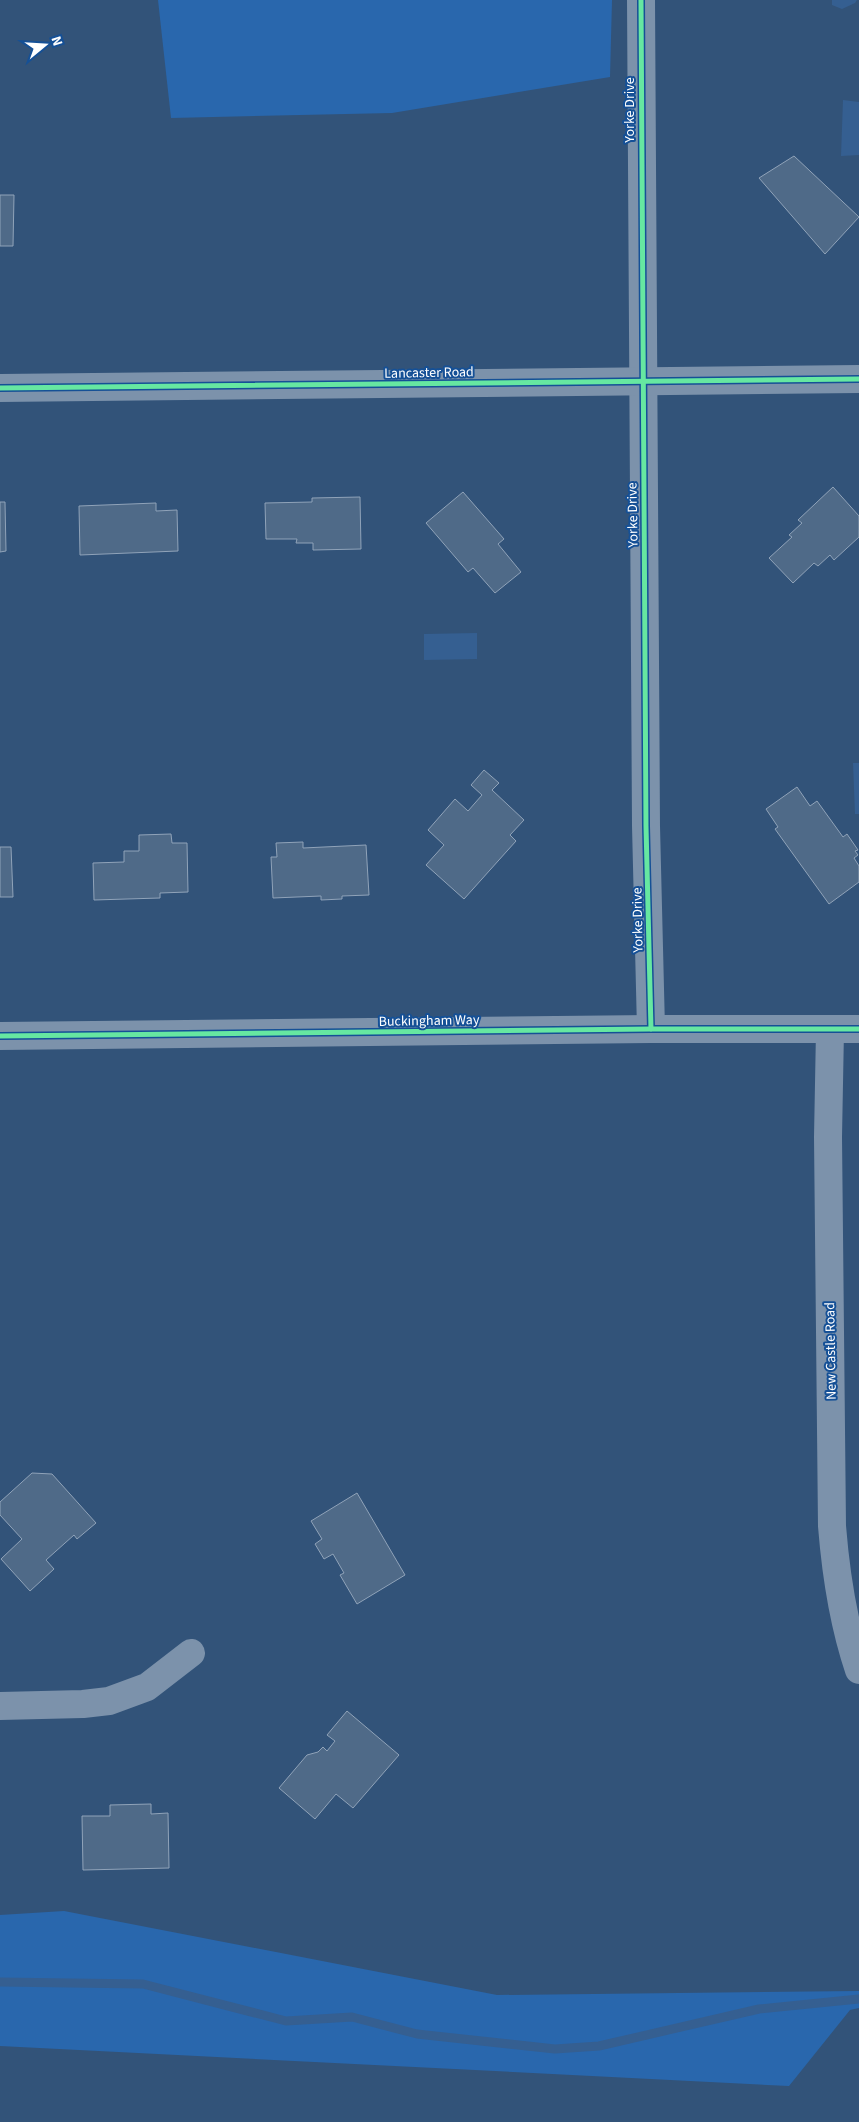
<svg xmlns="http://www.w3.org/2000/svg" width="859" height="2122" viewBox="0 0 859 2122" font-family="'Source Sans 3',sans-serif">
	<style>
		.green { fill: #2967ad }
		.water { fill: #355f91 }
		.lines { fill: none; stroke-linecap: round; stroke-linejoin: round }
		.stream { stroke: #355f91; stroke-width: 9 }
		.building { fill: #4f6a88; stroke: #90a3b9 }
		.minor { stroke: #7c92ab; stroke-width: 28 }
		.cycleway-casing { stroke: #155096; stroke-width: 8 }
		.cycleway { stroke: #66e7a1; stroke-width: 5 }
		.labels { text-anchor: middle; stroke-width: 4; stroke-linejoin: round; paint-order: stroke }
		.street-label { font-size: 14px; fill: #fff; stroke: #155096 }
	</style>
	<rect width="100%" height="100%" fill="#325379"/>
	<g class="green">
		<polygon points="158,0 612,0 610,77 392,113 171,118"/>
		<polygon points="64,1911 497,1995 859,1991 859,2008 850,2010 789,2086 0,2046 0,1915"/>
	</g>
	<g class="water">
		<polygon points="832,0 857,0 855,3 842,9 832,5"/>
		<polygon points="843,100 859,102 859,155 841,156"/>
		<polygon points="477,633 477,659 424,660 424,634"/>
		<polygon points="853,763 859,763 859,814 855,814"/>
	</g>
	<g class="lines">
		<polyline class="stream" points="0,1982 143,1984 286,2021 352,2017 417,2034 555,2049 599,2046 759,2009 859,1999"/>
	</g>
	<g class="building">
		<polygon points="794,156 859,217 825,254 759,178"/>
		<polygon points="0,195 14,195 13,246 0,246"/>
		<polygon points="833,487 859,516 859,537 834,560 830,555 818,566 814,563 793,583 769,558 792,537 789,535 802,523 798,520"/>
		<polygon points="463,492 504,539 498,544 521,572 495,593 473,568 468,572 426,523"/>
		<polygon points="360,497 361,549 313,550 313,543 296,543 297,539 266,539 265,503 312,502 312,498"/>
		<polygon points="0,502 5,502 6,551 0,552"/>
		<polygon points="156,503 156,511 177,510 178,551 80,555 79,506"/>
		<polygon points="484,770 499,783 492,790 524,820 510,835 516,841 464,899 426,865 444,845 428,830 455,799 468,811 482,795 471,785"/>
		<polygon points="797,787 810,806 817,801 843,837 847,834 858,850 855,851 858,855 854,858 859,866 859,882 829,904 775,829 778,827 766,809"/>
		<polygon points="171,834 172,843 187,843 188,892 160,893 160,898 94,900 93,863 124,862 124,851 139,851 139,835"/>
		<polygon points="303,842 303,848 366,845 369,895 342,896 342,899 321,900 321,896 273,898 271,857 277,857 276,843"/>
		<polygon points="0,847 11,847 13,897 0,897"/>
		<polygon points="32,1473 52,1474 96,1523 77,1539 74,1535 46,1560 54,1569 30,1591 1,1559 22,1539 0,1515 0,1502"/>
		<polygon points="357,1493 405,1575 357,1604 340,1575 344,1573 333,1554 324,1559 315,1544 322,1539 311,1521"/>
		<polygon points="347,1711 399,1755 353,1808 336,1794 315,1819 279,1788 307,1755 318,1752 323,1747 327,1751 335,1741 327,1735"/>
		<polygon points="151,1804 151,1814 168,1813 169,1868 83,1870 82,1816 110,1816 110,1805"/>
	</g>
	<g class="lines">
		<g class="minor">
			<polyline points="641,0 646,826 651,1029"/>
			<polyline points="0,388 859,379"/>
			<path d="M830 1030 828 1137 832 1526C836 1576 843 1623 859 1670"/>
			<polyline points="0,1036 651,1029 859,1029"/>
			<polyline points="0,1706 83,1704 109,1701 147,1687 191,1653"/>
		</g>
		<g class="cycleway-casing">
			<g id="cycleway">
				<polyline points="641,0 646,826 651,1029"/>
				<polyline points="0,388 859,379"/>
				<polyline points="0,1036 651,1029 859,1029"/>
			</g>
		</g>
		<use href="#cycleway" class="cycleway"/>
	</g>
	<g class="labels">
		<g class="street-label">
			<text transform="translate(629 110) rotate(-90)" y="5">Yorke Drive</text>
			<text transform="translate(429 372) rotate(-1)" y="5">Lancaster Road</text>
			<text transform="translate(632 515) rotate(-91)" y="5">Yorke Drive</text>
			<text transform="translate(637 920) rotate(-91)" y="5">Yorke Drive</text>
			<text transform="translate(429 1020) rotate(-1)" y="5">Buckingham Way</text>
			<text transform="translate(830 1351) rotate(-91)" y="5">New Castle Road</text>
		</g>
	</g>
	<g transform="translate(45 45) rotate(72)" stroke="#155096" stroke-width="4" paint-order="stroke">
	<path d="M0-4L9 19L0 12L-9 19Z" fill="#ffffff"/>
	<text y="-8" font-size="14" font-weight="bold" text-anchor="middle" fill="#ffffff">N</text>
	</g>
</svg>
